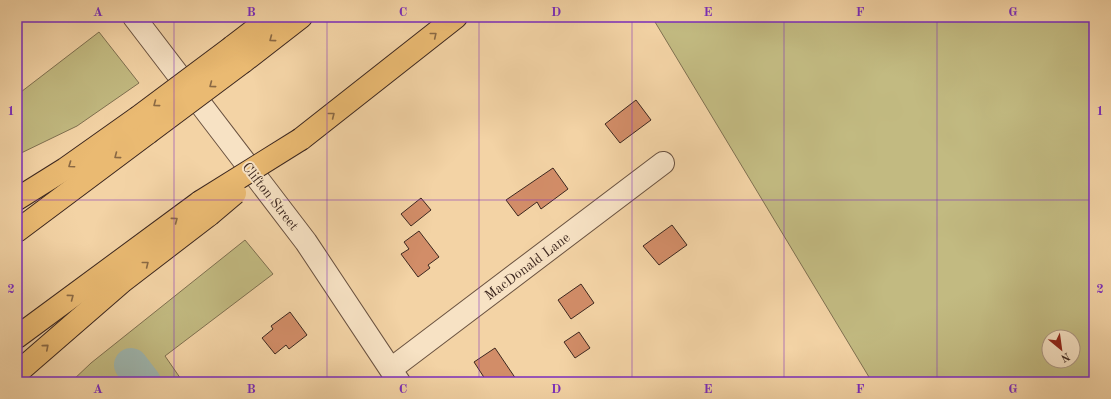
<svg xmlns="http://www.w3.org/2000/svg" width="1111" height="399" viewBox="0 0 1111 399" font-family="'Old Standard TT',serif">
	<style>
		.green { fill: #c2ba81; stroke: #7f7050; fill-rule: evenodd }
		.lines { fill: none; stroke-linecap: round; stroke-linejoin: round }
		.river { stroke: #9eb6af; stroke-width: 34 }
		.building { fill: #d28d68; stroke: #3c271f }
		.minor-casing { stroke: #6a5240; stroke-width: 24 }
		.highway-casing { stroke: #3c271f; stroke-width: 24 }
		.minor { stroke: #f7e2c4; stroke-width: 22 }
		.highway { stroke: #eaba72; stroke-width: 22 }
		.highway-bridge-casing { stroke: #3c271f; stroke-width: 24; stroke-linecap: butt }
		.highway-bridge { stroke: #eaba72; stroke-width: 22 }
		.oneway { stroke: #8a6944 }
		.grid { fill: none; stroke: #7b2cbf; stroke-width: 1; stroke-opacity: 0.55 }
		.labels { text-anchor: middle; stroke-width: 4; stroke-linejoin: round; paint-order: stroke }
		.street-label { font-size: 14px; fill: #3c271f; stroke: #f7e2c4 }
		.neatline { fill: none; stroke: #7b2cbf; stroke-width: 1.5 }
		.grid-label { font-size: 13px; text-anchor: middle; font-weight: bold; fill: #7b2cbf }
	</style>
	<rect width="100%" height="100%" fill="#f3d3a5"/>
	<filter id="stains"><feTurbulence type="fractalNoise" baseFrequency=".005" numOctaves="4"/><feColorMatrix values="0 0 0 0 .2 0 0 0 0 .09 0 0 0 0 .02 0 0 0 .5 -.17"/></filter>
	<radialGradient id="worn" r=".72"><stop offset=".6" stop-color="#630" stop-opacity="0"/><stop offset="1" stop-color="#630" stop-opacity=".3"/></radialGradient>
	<g class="green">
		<path d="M652 17H1094V382H872ZM1049 337H1073V361H1049Z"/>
		<polygon points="99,32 139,83 77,126 17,155 17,95"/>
		<polygon points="245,240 273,274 165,356 183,382 71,382 91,363"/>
	</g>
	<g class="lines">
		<polyline class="river" points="131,365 144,382"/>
	</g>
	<g class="building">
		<polygon points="636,100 651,120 620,143 605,124"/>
		<polygon points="553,168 568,189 541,209 537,202 518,216 506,200"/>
		<polygon points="421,198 431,210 411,226 401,214"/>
		<polygon points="672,225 687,245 659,265 643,246"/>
		<polygon points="419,231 439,257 428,265 430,268 418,277 401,254 409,249 404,242"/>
		<polygon points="581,284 594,303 571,319 558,300"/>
		<polygon points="290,312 307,335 289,349 286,345 275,354 262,338 273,329 271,326"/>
		<polygon points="579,332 590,348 575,358 564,342"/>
		<polygon points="495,348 518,382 487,382 474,362"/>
	</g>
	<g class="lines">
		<g class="minor-casing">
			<g id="minor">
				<polyline points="134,17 306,242 399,382"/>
				<polyline points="391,369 663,163"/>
			</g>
		</g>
		<g class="highway-casing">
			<g id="highway">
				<polyline points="232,47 271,17"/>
				<polyline points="243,62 301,17"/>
				<polyline points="301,139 456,17"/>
				<polyline points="17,199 65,169 137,118"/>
				<polyline points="17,231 148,133"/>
				<polyline points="17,337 200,202"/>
				<polyline points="17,373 123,281 209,215"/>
			</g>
		</g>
		<use href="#minor" class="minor"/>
		<use href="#highway" class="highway"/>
		<g class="highway-bridge-casing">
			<g id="highway-bridge">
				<polyline points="137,118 232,47"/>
				<polyline points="148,133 243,62"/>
				<polyline points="200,202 301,139"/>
				<polyline points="209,215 235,193"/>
			</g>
		</g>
		<use href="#highway-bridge" class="highway-bridge"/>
	</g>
	<defs><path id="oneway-chevron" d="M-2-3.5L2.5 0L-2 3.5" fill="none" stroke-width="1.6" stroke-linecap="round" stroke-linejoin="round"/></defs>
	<g class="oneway">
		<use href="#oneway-chevron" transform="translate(434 35) rotate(-39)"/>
		<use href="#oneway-chevron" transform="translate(272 39) rotate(143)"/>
		<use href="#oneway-chevron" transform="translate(212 85) rotate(143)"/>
		<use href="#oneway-chevron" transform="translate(156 104) rotate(143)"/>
		<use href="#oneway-chevron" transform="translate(332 115) rotate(-38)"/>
		<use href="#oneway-chevron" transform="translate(117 156) rotate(143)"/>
		<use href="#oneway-chevron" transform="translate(71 165) rotate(145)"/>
		<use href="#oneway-chevron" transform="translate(175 220) rotate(-37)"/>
		<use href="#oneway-chevron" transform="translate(146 264) rotate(-38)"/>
		<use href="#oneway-chevron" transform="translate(71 297) rotate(-37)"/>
		<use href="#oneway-chevron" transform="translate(46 347) rotate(-41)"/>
	</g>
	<path class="grid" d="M174 17V382M327 17V382M479 17V382M632 17V382M784 17V382M937 17V382M17 200H1094"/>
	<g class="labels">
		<g class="street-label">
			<text transform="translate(271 196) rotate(52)" y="5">Clifton Street</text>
			<text transform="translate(527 266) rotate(-37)" y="5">MacDonald Lane</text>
		</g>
	</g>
	<rect width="1111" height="399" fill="none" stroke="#f3d3a5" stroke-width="44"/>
	<g transform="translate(1061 349) rotate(151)"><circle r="19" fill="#f7e2c4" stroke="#ac9782"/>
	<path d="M0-3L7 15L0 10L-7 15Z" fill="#8f2418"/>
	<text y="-6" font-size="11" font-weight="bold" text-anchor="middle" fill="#3c271f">N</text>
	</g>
	<rect x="22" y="22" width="1067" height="355" class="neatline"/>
	<g class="grid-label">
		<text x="98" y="16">A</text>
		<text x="251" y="16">B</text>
		<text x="403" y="16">C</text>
		<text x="556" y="16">D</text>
		<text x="708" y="16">E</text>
		<text x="860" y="16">F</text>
		<text x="1013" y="16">G</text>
		<text x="11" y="115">1</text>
		<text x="1100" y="115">1</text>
		<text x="11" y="293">2</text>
		<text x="1100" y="293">2</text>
		<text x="98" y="393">A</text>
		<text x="251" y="393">B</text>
		<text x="403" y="393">C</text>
		<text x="556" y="393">D</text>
		<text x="708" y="393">E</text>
		<text x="860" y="393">F</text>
		<text x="1013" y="393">G</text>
	</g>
	<rect width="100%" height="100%" filter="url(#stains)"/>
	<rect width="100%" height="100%" fill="url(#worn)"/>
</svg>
